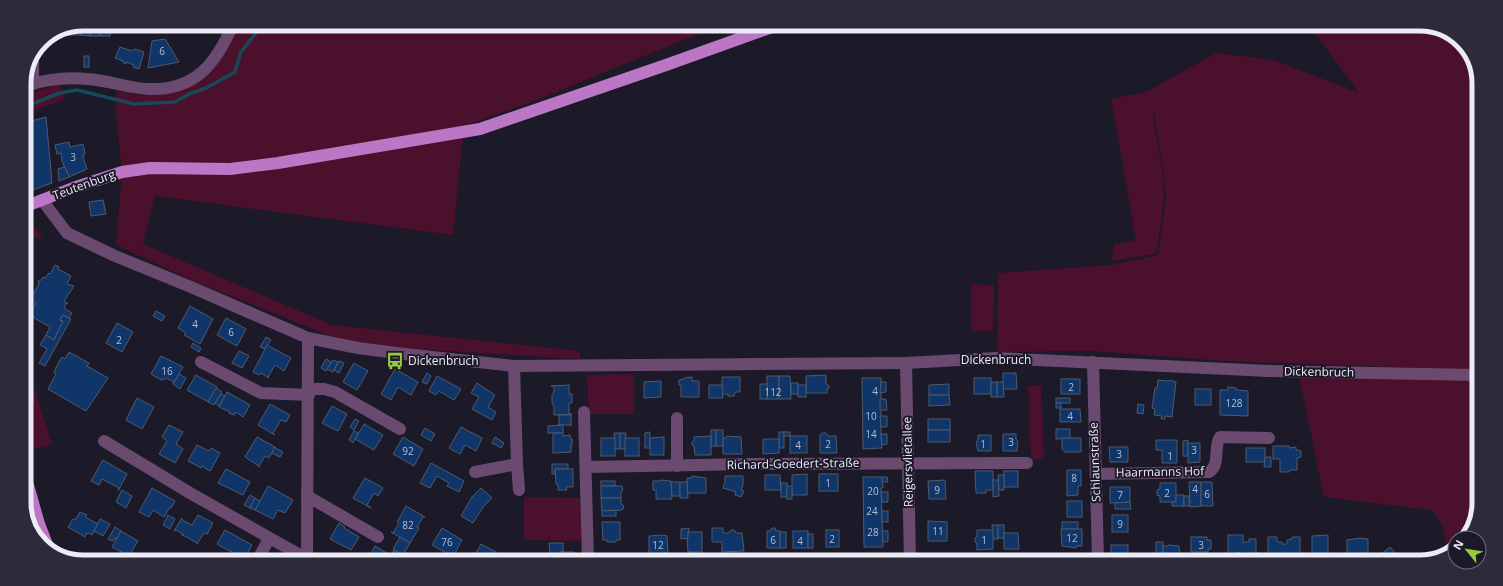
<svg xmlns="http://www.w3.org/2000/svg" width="1503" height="586" viewBox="0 0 1503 586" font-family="'Open Sans',sans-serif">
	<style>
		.green { fill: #4a102c }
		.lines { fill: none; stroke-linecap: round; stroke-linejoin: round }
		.stream { stroke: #17495a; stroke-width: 3.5 }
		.building { fill: #0f3569; stroke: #4f5b6b }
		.minor { stroke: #6b4a70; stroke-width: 12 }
		.major { stroke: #bb76c5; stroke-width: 12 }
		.labels { text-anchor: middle; stroke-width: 4; stroke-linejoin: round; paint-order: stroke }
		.number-label { font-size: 10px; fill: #b5bed3 }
		.street-label { font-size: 12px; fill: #ecebf6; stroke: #1c1929 }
		.poi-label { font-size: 12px; fill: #ecebf6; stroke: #1c1929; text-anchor: start }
		.rim { fill: none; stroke: #ecebf6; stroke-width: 5 }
	</style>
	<rect width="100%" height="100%" fill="#1c1929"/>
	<g class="green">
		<path d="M237 24 718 26 542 98 464 126 453 235 155 196 143 244 332 325 580 351V359L397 348 362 343 330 336 189 279 116 245 122 172 115 104 117 90C126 92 136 95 145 95 164 95 196 87 210 73 223 59 230 41 237 24Z"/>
		<polygon points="1310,27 1439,27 1467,47 1479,79 1477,370 1225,361 1089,351 997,352 998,273 1111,265 1155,256 1158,254 1166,199 1164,175 1154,112 1153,117 1163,175 1164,199 1157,250 1154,254 1111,261 1114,244 1136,240 1111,99 1148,91 1216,53 1274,60 1359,93"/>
		<polygon points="59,84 66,99 24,114 24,95"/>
		<polygon points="29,220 43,238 24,238 24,221"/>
		<polygon points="971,284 994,285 993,331 971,331"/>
		<polygon points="24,357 52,444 28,451 24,438"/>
		<path d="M1298 371 1477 380 1476 522 1464 538H1455V550L1445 553C1445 537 1445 521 1430 510L1324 497Z"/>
		<polygon points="634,374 634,414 589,414 587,375"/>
		<polygon points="1028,386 1041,386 1044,459 1031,460"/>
		<polygon points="524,497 580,498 582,541 524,540"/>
	</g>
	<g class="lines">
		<polyline class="stream" points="24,107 60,93 77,90 134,104 175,102 189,94 206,88 235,72 241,52 263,24"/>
	</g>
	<g class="building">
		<polygon points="83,24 91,24 90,36 81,35 81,25"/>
		<polygon points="91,24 101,24 100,36 90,36"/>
		<polygon points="101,24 110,24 110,36 100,36"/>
		<polygon points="81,25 81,35 71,35 71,29"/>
		<polygon points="71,29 71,35 61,35 61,33"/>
		<polygon points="165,39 179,62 148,68 152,41"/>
		<polygon points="120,47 132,51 134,49 144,52 139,69 133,67 134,65 126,62 126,64 122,62 123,61 115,58"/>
		<rect x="84" y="56" width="5" height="11"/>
		<polygon points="46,117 52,183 24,193 24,134 27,133 24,123"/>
		<polygon points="69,142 70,147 83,144 85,154 83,154 84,160 87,169 69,177 62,161 61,153 57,154 55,145"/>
		<polygon points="65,167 69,177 59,181 58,169"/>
		<polygon points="103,200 106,214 91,216 89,202"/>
		<polygon points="55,265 59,267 58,269 71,276 67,284 74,286 64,301 68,304 66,303 64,308 72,313 69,318 63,315 60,320 63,321 54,340 46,335 50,327 29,315 36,303 30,300 39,284 38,281 40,281 43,277 45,278 49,273 50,274"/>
		<polygon points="190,306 213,319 200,344 184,335 186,333 178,328"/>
		<polygon points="156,311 165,316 162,321 153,316"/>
		<polygon points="63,315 71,319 45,366 39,363 47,349 40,345 46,335 54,340 63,321 60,320"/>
		<polygon points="226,318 246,329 237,346 217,335"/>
		<polygon points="117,323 133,332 122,352 106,343"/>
		<polygon points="266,337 271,340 265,349 260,347"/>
		<polygon points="193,343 201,348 199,352 191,347"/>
		<polygon points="267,345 291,358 284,371 275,365 268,377 269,378 261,373 259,375 253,372"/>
		<polygon points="239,351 249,356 242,368 232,363"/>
		<polygon points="69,352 89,363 87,366 108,378 86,411 48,389 56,374 54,372 59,362 62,357 65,359"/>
		<polygon points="161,356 183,367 173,384 174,382 166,378 164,380 161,379 161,380 151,374"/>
		<polygon points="326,359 331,362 326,371 321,368"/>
		<polygon points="333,360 338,362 333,372 327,369"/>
		<polygon points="339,361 344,363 339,373 334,370"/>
		<polygon points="354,363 368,371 357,390 343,382"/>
		<polygon points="395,369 418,382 411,395 398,387 391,400 381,394"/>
		<polygon points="427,373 431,376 427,384 422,382"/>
		<polygon points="1003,373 1016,373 1017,389 1003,389"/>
		<polygon points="179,374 186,378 180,389 173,384"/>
		<polygon points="196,375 217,387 208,402 187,390"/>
		<polygon points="826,375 826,384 829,386 829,388 827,390 827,393 806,393 806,376"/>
		<polygon points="437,376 461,389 454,400 439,391 436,395 429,391"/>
		<rect x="767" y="376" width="12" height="23"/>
		<polygon points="779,376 790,376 791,399 779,399"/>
		<polygon points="692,377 692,381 699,381 699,397 681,397 681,385 679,385 679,380 684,379 684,378"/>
		<polygon points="722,377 740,377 740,392 735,392 734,396 728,396 728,394 722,394"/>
		<polygon points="862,378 881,378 881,434 882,448 863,449"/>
		<rect x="974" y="378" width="17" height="16"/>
		<rect x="1061" y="379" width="19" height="15"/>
		<polygon points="1158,380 1168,381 1169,380 1176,382 1172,417 1165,416 1165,419 1161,419 1162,416 1154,415 1155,409 1152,408 1155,388 1157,388"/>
		<polygon points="661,381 661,397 644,398 644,382"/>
		<polygon points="881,382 886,382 886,392 880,393"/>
		<rect x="991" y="382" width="6" height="15"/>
		<polygon points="997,382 1003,382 1004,397 997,397"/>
		<polygon points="477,383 495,395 488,407 496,412 492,420 472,409 479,397 471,393"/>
		<rect x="791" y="383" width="7" height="11"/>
		<rect x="760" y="384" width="7" height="15"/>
		<polygon points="949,384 949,395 929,395 929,385"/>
		<polygon points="569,385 569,394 572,394 572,403 569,403 569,414 572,414 554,415 554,406 552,403 552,395 554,392 554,386 551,386"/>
		<polygon points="709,385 722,385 723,398 709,398"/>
		<rect x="798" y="385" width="8" height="12"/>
		<polygon points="1228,387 1236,388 1236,390 1248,391 1248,416 1220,415 1220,390 1228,390"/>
		<polygon points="216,388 222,392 214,405 208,402"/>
		<rect x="1195" y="389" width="16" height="16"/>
		<polygon points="227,392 250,405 243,417 236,412 234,415 229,413 230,412 219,407"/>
		<polygon points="221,394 225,396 219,406 215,403"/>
		<polygon points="929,395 949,395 950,405 929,406"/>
		<polygon points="137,398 154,407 142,429 126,420"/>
		<rect x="1056" y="398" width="14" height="5"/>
		<polygon points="880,399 886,399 887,410 880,410"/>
		<rect x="1056" y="403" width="5" height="5"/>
		<polygon points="270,404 290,415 286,422 281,420 273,433 275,435 258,425"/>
		<polygon points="1138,404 1144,405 1143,414 1137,413"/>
		<polygon points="332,406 347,414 338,431 322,423"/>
		<polygon points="1060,409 1080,409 1081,422 1060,422"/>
		<polygon points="559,415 571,415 571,425 572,425 558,425 559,425"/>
		<polygon points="880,416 887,416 887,427 881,427"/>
		<polygon points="355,419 359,421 354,430 350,427"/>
		<rect x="928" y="419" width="22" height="11"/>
		<polygon points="364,424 383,435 374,450 355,439"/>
		<polygon points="169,425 183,432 176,444 183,449 175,463 159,454 167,441 162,437"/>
		<polygon points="563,425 563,433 548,433 548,426"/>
		<polygon points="461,427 482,438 476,451 465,445 460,454 449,448"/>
		<polygon points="425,428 435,434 431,441 421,435"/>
		<polygon points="1056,429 1070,429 1070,438 1056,439"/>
		<rect x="711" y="430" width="5" height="16"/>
		<rect x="716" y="430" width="7" height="16"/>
		<rect x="928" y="430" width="22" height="12"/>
		<polygon points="354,431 358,433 353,443 349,440"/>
		<polygon points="650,432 650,448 645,448 645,433"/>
		<rect x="779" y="432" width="5" height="16"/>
		<rect x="784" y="432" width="6" height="4"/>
		<polygon points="553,433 563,433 563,436 570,435 571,439 572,439 572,446 571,446 571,452 553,453"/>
		<polygon points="614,433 620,433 620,449 615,449"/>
		<polygon points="620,433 626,433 625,449 620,449"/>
		<polygon points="822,433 826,433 828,436 836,436 837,453 820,453 820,435"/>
		<polygon points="881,434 887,434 887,444 882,445"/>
		<polygon points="1003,434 1016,434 1016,439 1018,441 1017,451 1003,451"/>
		<polygon points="978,435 991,435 991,451 978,451 976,442 978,440"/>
		<polygon points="711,436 711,455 695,455 694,446 692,445 692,442 694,440 694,437"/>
		<polygon points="727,436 741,437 742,454 723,454 723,438 726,438"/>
		<rect x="790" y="436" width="17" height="17"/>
		<polygon points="257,437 275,447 269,458 265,456 259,466 260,467 245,457"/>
		<polygon points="403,437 423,449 414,466 393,454"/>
		<polygon points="495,437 504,443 501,448 492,443"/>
		<polygon points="664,437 664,455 650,455 650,438"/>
		<rect x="601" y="438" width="14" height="18"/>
		<rect x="625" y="438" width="14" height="18"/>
		<polygon points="1062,438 1081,438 1081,452 1065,452 1062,449"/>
		<polygon points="763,439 779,439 779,453 763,454"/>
		<polygon points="1156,440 1177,440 1177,463 1162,463 1162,450 1156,450"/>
		<polygon points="1188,440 1188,456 1183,456 1183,441"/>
		<polygon points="1188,443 1200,443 1200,462 1188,463"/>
		<polygon points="197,445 209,451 211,448 220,453 210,471 202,466 201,468 188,461"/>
		<polygon points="1273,446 1289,446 1289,448 1296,447 1296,450 1301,451 1301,457 1297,458 1297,470 1290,470 1289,472 1280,472 1280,459 1273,459"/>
		<polygon points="274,447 283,452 280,457 272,453"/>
		<polygon points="1109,447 1128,447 1128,462 1110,462"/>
		<rect x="1246" y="448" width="19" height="14"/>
		<polygon points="1265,457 1271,457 1271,467 1264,467"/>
		<polygon points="103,460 127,474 118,491 119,488 102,479 99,485 91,481"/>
		<polygon points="431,463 464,481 459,492 447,486 449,483 437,476 430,488 420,483"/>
		<polygon points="552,464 568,464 568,469 555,469 555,474 552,474"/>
		<polygon points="226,469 250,482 243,495 218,483"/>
		<polygon points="555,469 573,469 573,487 566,487 567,490 558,490 558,484 556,484"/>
		<polygon points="1067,470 1081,470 1081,486 1078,486 1078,495 1067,496"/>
		<polygon points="975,471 993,471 993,490 986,490 986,493 976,493"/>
		<rect x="1004" y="471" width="14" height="16"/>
		<polygon points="807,474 807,495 792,495 792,475"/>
		<rect x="819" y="474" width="19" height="17"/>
		<polygon points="765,475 780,475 781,490 765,490"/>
		<polygon points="998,475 1004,475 1004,490 999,490"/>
		<polygon points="692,476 706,478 706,493 687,493 687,478 692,478"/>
		<polygon points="725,476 743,476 743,485 741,490 744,491 741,497 735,495 736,492 723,488 725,482"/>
		<polygon points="863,477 882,477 883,488 881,488 883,547 864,547"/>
		<polygon points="882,477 887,477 888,482 882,482"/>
		<polygon points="365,478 383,488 378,496 374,493 367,505 371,508 353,498"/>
		<polygon points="660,480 671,481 672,499 656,499 656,490 653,490 653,481 660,481"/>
		<polygon points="945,480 946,499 929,499 928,481"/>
		<polygon points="993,480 998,480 999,496 993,497"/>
		<rect x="601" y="481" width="14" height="5"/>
		<polygon points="671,482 680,482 680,496 672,496"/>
		<polygon points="680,482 687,482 688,498 680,498"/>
		<polygon points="1189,482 1201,482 1201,506 1190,507"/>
		<polygon points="1201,482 1212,482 1213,506 1201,506"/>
		<rect x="781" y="483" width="6" height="14"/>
		<polygon points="1160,483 1176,483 1176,502 1160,502 1160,496 1157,495 1157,490 1160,489"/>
		<polygon points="268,486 293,500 285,513 278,510 273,519 255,510"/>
		<polygon points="601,486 622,486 623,490 621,492 621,498 601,498"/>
		<rect x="787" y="486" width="5" height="13"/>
		<polygon points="1110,487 1130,487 1130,502 1110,503"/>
		<polygon points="152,488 175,501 171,508 170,507 164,517 153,510 149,517 139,512"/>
		<polygon points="481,488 492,498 483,507 473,523 461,516 472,497"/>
		<polygon points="122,490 132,496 126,508 116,502"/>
		<polygon points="881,492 888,492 888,502 882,502"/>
		<polygon points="250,495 255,498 250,508 244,505"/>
		<polygon points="1176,495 1184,495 1184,506 1172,506 1172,502 1176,502"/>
		<rect x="1184" y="496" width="5" height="10"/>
		<polygon points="255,498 260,501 255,510 250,508"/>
		<polygon points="601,498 621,498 621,504 623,505 624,508 622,510 602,511"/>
		<rect x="1067" y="501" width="15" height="16"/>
		<polygon points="1130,502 1131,509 1115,509 1115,503"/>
		<polygon points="406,506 425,517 423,517 417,527 419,528 410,543 391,532 393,533 399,523 397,522"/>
		<polygon points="616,510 616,516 602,516 602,511"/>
		<rect x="882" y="511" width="6" height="11"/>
		<polygon points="80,512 87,515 85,517 98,524 92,535 89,533 86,534 85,537 68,527 73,519 75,520"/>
		<polygon points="168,515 175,519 170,529 163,525"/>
		<polygon points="198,515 213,523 207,534 204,533 197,544 197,543 183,535 182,536 183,534 176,530 174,531 182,518 182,520 192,525"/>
		<rect x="1112" y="515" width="16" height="17"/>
		<polygon points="100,519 110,524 103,536 94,531"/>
		<polygon points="928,521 947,522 947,541 928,541"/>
		<polygon points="602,522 620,522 620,540 616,540 616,542 607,542 607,540 603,540"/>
		<rect x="1062" y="522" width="16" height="7"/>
		<polygon points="339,523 345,527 344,528 359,537 351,550 330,539"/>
		<polygon points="992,525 998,525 998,539 993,539"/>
		<rect x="998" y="525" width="6" height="13"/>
		<polygon points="115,527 121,531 117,539 115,538 113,541 108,539"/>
		<polygon points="442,528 462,540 453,557 432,545"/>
		<polygon points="689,528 688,538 681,539 681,529"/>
		<polygon points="712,528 723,528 723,533 729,533 731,530 734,530 736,533 742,533 744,551 722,552 722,542 712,542"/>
		<polygon points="772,528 775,528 776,531 780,531 780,548 767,548 767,531 770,531"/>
		<polygon points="1061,529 1082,529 1082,546 1076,546 1076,548 1062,546"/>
		<polygon points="225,530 252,545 244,559 217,544"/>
		<rect x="826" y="530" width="13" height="17"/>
		<polygon points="977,530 993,530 993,549 977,550 977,543 975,542 975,538 977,537"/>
		<polygon points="121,531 138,541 129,556 112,547"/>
		<rect x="793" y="531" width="15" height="17"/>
		<polygon points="882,531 888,531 888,542 883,542"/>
		<polygon points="688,532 702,532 702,552 688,552 687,539 688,538"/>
		<rect x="780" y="532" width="6" height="16"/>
		<polygon points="1004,533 1018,533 1019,549 1004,549"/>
		<rect x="808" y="534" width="5" height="14"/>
		<polygon points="662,535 667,536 668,553 649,554 649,536"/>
		<polygon points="1228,535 1243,535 1243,542 1249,542 1249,539 1256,539 1256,554 1240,554 1240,553 1237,552 1238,554 1228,554"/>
		<polygon points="1328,535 1328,560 1312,560 1312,536"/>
		<polygon points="400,537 410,543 403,555 393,549"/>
		<polygon points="1191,537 1207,537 1207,540 1211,540 1211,549 1208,549 1208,552 1191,552"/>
		<polygon points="1268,537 1277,537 1277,542 1282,542 1282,544 1287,544 1287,540 1292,539 1292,537 1300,537 1300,556 1289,556 1289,559 1281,559 1281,557 1276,557 1276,559 1268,559"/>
		<polygon points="1360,538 1368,539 1368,553 1366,553 1367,558 1347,558 1347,540"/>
		<rect x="1156" y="542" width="7" height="16"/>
		<polygon points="549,543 563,543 563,552 560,552 560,556 550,556"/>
		<polygon points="481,544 496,552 491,560 472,560"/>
		<rect x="1111" y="545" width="17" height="16"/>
		<polygon points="1168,545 1179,546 1180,560 1174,560 1174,561 1163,560 1163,546 1168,546"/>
		<polygon points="375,546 395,558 394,560 365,559 368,554 370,556"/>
		<polygon points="1390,547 1401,559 1397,562 1383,562 1378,557"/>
		<polygon points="394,550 403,555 400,560 391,556"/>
		<polygon points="560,552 574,552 574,560 555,560 555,556 560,556"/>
		<polygon points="1256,553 1261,553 1261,561 1245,561 1245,554"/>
	</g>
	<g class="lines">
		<g class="minor">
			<polyline points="33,84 33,59"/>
			<path d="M24 86C44 80 66 77 87 79 108 80 127 88 148 89 195 91 216 64 233 24"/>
			<polyline points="42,200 67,233 115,256 191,287 308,338 358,348 396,353 514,366 906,363 996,358 1269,371 1477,375"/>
			<polyline points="201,362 261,393 309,395"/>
			<polyline points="1093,362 1098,561"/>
			<polyline points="906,363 910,561"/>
			<polyline points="514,366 517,464 519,490"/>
			<polyline points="309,389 324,389 335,392 400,429"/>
			<polyline points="584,412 588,560"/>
			<polyline points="104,441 190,493 307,559"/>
			<polyline points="677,466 677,418"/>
			<polyline points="586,467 753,464 1027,463"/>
			<polyline points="475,472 517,464"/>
			<path d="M1096 474 1209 472C1221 465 1213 447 1220 437L1269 438"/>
			<polyline points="307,496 378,537"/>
			<polyline points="258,559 269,539"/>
			<polyline points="307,559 308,338"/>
			<polyline points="879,561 1022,560"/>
		</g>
		<g class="major">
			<polyline points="24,207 73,188 122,172 150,168 230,169 278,163 480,129 666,65 775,26"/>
			<polyline points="24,471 39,524 48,547"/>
		</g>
	</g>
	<defs>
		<g id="bus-bare" transform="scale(1.38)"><path d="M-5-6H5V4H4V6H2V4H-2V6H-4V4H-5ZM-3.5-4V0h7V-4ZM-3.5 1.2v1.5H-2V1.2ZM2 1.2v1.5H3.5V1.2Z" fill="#97cc38" stroke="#1c1929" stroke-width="2.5" paint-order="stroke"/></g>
	</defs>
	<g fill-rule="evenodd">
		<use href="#bus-bare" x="395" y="361"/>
	</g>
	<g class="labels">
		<g class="number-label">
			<text x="162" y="55">6</text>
			<text x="73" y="161">3</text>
			<text x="195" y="328">4</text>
			<text x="231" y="336">6</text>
			<text x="119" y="344">2</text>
			<text x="167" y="375">16</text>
			<text x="1071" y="391">2</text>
			<text x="875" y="395">4</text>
			<text x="773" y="396">112</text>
			<text x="1234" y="407">128</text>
			<text x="871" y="420">10</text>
			<text x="1070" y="420">4</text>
			<text x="871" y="438">14</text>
			<text x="1011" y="446">3</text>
			<text x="828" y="448">2</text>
			<text x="983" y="448">1</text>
			<text x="798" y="449">4</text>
			<text x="1194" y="454">3</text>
			<text x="408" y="455">92</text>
			<text x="1119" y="458">3</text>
			<text x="1170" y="460">1</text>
			<text x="1074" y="482">8</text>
			<text x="828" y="487">1</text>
			<text x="1195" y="493">4</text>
			<text x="937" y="494">9</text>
			<text x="873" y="495">20</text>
			<text x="1167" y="497">2</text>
			<text x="1207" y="498">6</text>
			<text x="1120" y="499">7</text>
			<text x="872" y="515">24</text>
			<text x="1120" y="528">9</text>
			<text x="408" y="529">82</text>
			<text x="938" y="535">11</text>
			<text x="873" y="536">28</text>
			<text x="1072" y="542">12</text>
			<text x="832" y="543">2</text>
			<text x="773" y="544">6</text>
			<text x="984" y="544">1</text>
			<text x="800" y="545">4</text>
			<text x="447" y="546">76</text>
			<text x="658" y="549">12</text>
			<text x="1201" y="549">3</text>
		</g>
		<g class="street-label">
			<text transform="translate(84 185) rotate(-20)" y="4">Teutenburg</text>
			<text x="996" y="364">Dickenbruch</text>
			<text transform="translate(1319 372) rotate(1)" y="4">Dickenbruch</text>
			<text transform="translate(908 462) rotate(-91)" y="4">Reigersvlietallee</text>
			<text transform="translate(1095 462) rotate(-92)" y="4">Schlaunstraße</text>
			<text transform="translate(793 464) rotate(-1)" y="4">Richard-Goedert-Straße</text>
			<text transform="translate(1160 472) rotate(-1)" y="4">Haarmanns Hof</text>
		</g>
		<g class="poi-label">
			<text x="408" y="365">Dickenbruch</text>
		</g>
	</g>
	<path d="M0 0H1503V586H0ZM83 31H1420A52 52 0 0 1 1472 83V503A52 52 0 0 1 1420 555H83A52 52 0 0 1 31 503V83A52 52 0 0 1 83 31Z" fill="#2d2a39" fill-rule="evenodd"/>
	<path class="rim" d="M83 31H1420A52 52 0 0 1 1472 83V503A52 52 0 0 1 1420 555H83A52 52 0 0 1 31 503V83A52 52 0 0 1 83 31Z"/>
	<g transform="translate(1467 550) rotate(300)"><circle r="19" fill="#1c1929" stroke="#6f6d7b"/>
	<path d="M0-3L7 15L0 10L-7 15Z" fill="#97cc38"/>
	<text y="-6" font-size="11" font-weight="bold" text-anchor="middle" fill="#ecebf6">N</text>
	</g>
</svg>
